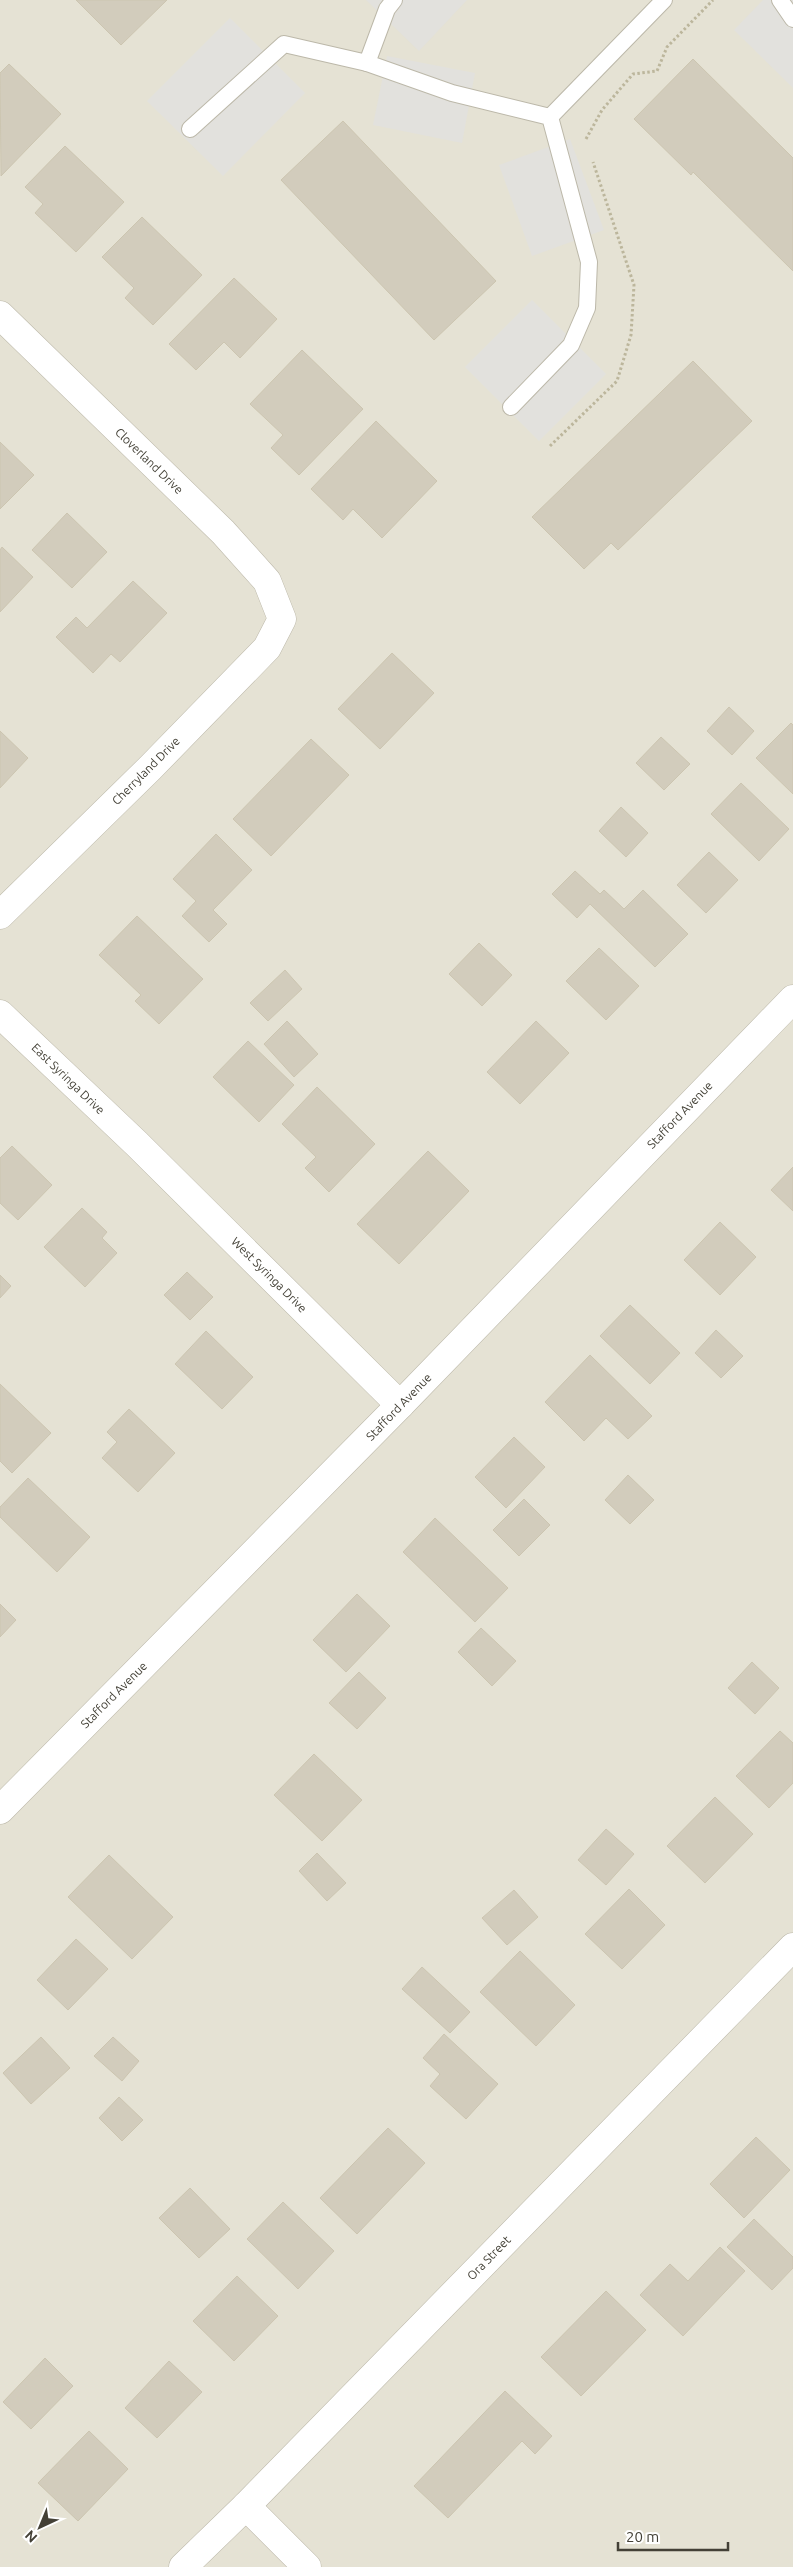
<svg xmlns="http://www.w3.org/2000/svg" width="793" height="2567" viewBox="0 0 793 2567" font-family="Ubuntu,sans-serif">
	<style>
		.residential { fill: #e5e2d4 }
		.parking { fill: #e2e1dd }
		.building { fill: #d2ccbc; stroke: #ccc5b0 }
		.lines { fill: none; stroke-linecap: round; stroke-linejoin: round }
		.lane-casing { stroke: #bcb8a9; stroke-width: 18 }
		.street-casing { stroke: #bcb8a9; stroke-width: 29 }
		.path { stroke: #bcb69c; stroke-width: 3; stroke-dasharray: 2.5 2.5; stroke-linecap: butt }
		.lane { stroke: #fff; stroke-width: 16 }
		.street { stroke: #fff; stroke-width: 28 }
		.labels { text-anchor: middle; stroke-width: 5; stroke-linejoin: round; paint-order: stroke }
		.street-label { font-size: 12px; fill: #434036; stroke: #fff }
	</style>
	<rect width="100%" height="100%" fill="#f1efe6"/>
	<rect class="residential" x="0" y="0" width="793" height="2567"/>
	<g class="parking">
		<polygon points="366,0 467,0 419,51"/>
		<polygon points="763,0 793,0 793,88 734,30"/>
		<polygon points="230,18 305,93 223,176 147,101"/>
		<polygon points="387,56 475,73 462,143 373,125"/>
		<polygon points="570,139 604,230 532,256 499,165"/>
		<polygon points="532,300 606,374 539,441 465,367"/>
	</g>
	<g class="building">
		<polygon points="76,0 167,0 121,45"/>
		<polygon points="693,59 793,158 793,271 693,172 691,175 634,119"/>
		<polygon points="9,64 61,114 1,176 0,73"/>
		<polygon points="343,121 496,281 434,340 281,180"/>
		<polygon points="65,146 124,202 76,252 35,213 43,204 25,187"/>
		<polygon points="142,217 202,275 153,325 125,298 134,288 102,257"/>
		<polygon points="234,278 277,319 240,358 224,342 196,370 169,344"/>
		<polygon points="302,350 363,409 299,475 271,448 283,435 250,404"/>
		<polygon points="693,361 752,421 618,550 611,543 584,569 532,517"/>
		<polygon points="376,421 437,481 382,538 353,509 343,520 311,489"/>
		<polygon points="0,442 34,475 0,509"/>
		<polygon points="67,513 107,552 72,588 32,550"/>
		<polygon points="2,547 33,577 0,612 0,550"/>
		<polygon points="133,581 167,613 120,662 111,654 93,673 56,637 76,617 87,628"/>
		<polygon points="392,653 434,693 380,749 338,709"/>
		<polygon points="729,707 754,731 732,755 707,731"/>
		<polygon points="791,723 793,725 793,794 756,758"/>
		<polygon points="0,731 28,758 0,788"/>
		<polygon points="661,737 690,764 664,790 636,763"/>
		<polygon points="311,739 349,775 271,856 233,819"/>
		<polygon points="741,783 789,829 759,861 711,814"/>
		<polygon points="621,807 648,833 626,857 599,831"/>
		<polygon points="216,834 252,870 213,910 227,924 209,942 182,916 196,901 173,879"/>
		<polygon points="709,852 738,880 706,913 677,885"/>
		<polygon points="575,871 600,894 604,890 624,909 643,890 688,934 655,967 590,904 577,918 552,894"/>
		<polygon points="137,916 203,979 159,1024 135,1001 141,995 99,955"/>
		<polygon points="479,943 512,975 482,1006 449,974"/>
		<polygon points="599,948 639,986 606,1020 566,981"/>
		<polygon points="285,970 302,989 268,1021 250,1003"/>
		<polygon points="287,1021 318,1054 294,1077 264,1044"/>
		<polygon points="536,1021 569,1053 520,1104 487,1072"/>
		<polygon points="248,1041 294,1085 259,1122 213,1077"/>
		<polygon points="317,1087 375,1144 329,1192 305,1168 316,1157 282,1124"/>
		<polygon points="12,1146 52,1185 18,1220 0,1203 0,1158"/>
		<polygon points="428,1151 469,1191 399,1264 357,1224"/>
		<polygon points="793,1167 793,1211 771,1190"/>
		<polygon points="82,1208 107,1232 102,1238 117,1253 85,1287 44,1247"/>
		<polygon points="720,1222 756,1257 720,1295 684,1260"/>
		<polygon points="187,1272 213,1297 190,1320 164,1295"/>
		<polygon points="0,1275 11,1286 0,1298"/>
		<polygon points="630,1305 680,1353 650,1384 600,1336"/>
		<polygon points="716,1330 743,1356 721,1378 695,1353"/>
		<polygon points="206,1331 253,1377 222,1409 175,1364"/>
		<polygon points="590,1355 652,1416 628,1439 606,1418 584,1441 545,1402"/>
		<polygon points="0,1384 51,1433 12,1473 0,1461"/>
		<polygon points="129,1409 175,1453 138,1492 102,1458 117,1442 107,1432"/>
		<polygon points="514,1437 545,1467 506,1508 475,1477"/>
		<polygon points="628,1475 654,1500 630,1524 605,1500"/>
		<polygon points="28,1478 90,1537 57,1572 0,1517 0,1507"/>
		<polygon points="524,1499 550,1525 519,1556 493,1530"/>
		<polygon points="435,1518 508,1588 475,1622 403,1552"/>
		<polygon points="357,1594 390,1626 346,1672 313,1640"/>
		<polygon points="0,1604 16,1620 0,1637"/>
		<polygon points="481,1628 516,1661 492,1686 458,1652"/>
		<polygon points="752,1662 779,1688 755,1714 728,1688"/>
		<polygon points="359,1672 386,1698 357,1729 329,1703"/>
		<polygon points="780,1731 793,1743 793,1783 769,1808 736,1776"/>
		<polygon points="314,1754 362,1800 322,1841 274,1795"/>
		<polygon points="715,1797 753,1834 705,1883 667,1846"/>
		<polygon points="606,1829 634,1854 606,1885 578,1860"/>
		<polygon points="317,1853 346,1883 327,1901 299,1871"/>
		<polygon points="109,1855 173,1917 132,1959 68,1897"/>
		<polygon points="629,1889 665,1925 622,1969 585,1934"/>
		<polygon points="514,1890 538,1917 507,1945 482,1918"/>
		<polygon points="76,1939 108,1969 68,2010 37,1980"/>
		<polygon points="520,1951 575,2005 536,2046 480,1992"/>
		<polygon points="422,1967 470,2012 450,2033 402,1989"/>
		<polygon points="444,2034 498,2084 466,2119 430,2086 440,2074 423,2058"/>
		<polygon points="41,2037 70,2068 31,2104 3,2073"/>
		<polygon points="113,2037 139,2061 122,2081 94,2056"/>
		<polygon points="119,2097 143,2120 122,2141 99,2118"/>
		<polygon points="388,2128 425,2163 357,2234 320,2198"/>
		<polygon points="756,2137 790,2170 744,2218 710,2184"/>
		<polygon points="190,2188 230,2229 199,2258 159,2218"/>
		<polygon points="283,2202 334,2251 298,2289 247,2239"/>
		<polygon points="754,2219 793,2257 793,2268 772,2290 727,2247"/>
		<polygon points="720,2247 745,2271 683,2336 640,2295 670,2264 688,2281"/>
		<polygon points="237,2276 278,2316 234,2361 193,2321"/>
		<polygon points="606,2291 646,2330 581,2396 541,2357"/>
		<polygon points="45,2358 73,2386 31,2429 3,2402"/>
		<polygon points="169,2361 202,2392 157,2438 125,2408"/>
		<polygon points="505,2391 552,2436 535,2454 522,2441 448,2518 414,2486"/>
		<polygon points="89,2431 128,2469 78,2521 38,2483"/>
	</g>
	<g class="lines">
		<g class="lane-casing">
			<g id="lane">
				<polyline points="780,0 793,19"/>
				<polyline points="367,63 387,9 394,0"/>
				<polyline points="550,117 664,0"/>
				<polyline points="190,129 284,44 367,63 452,93 550,117 589,262 587,308 571,345 511,407"/>
			</g>
		</g>
		<g class="street-casing">
			<g id="street">
				<polyline points="0,315 223,532 267,581 282,619 267,648 150,768 0,915"/>
				<polyline points="0,1014 137,1144 400,1405"/>
				<polyline points="0,1810 400,1405 793,999"/>
				<polyline points="246,2506 307,2567"/>
				<polyline points="183,2567 246,2506 793,1947"/>
			</g>
		</g>
		<g class="path">
			<polyline points="586,139 602,110 633,74 657,71 667,47 713,0"/>
			<polyline points="550,446 617,381 631,335 634,285 593,162"/>
		</g>
		<use href="#lane" class="lane"/>
		<use href="#street" class="street"/>
	</g>
	<g class="labels">
		<g class="street-label">
			<text transform="translate(149 461) rotate(44)" y="4">Cloverland Drive</text>
			<text transform="translate(146 771) rotate(-45)" y="4">Cherryland Drive</text>
			<text transform="translate(68 1079) rotate(44)" y="4">East Syringa Drive</text>
			<text transform="translate(680 1115) rotate(-46)" y="4">Stafford Avenue</text>
			<text transform="translate(269 1275) rotate(45)" y="4">West Syringa Drive</text>
			<text transform="translate(399 1407) rotate(-46)" y="4">Stafford Avenue</text>
			<text transform="translate(114 1695) rotate(-45)" y="4">Stafford Avenue</text>
			<text transform="translate(489 2258) rotate(-46)" y="4">Ora Street</text>
		</g>
	</g>
	<g transform="translate(40 2527) rotate(224)" stroke="#ffffff" stroke-width="4" paint-order="stroke">
	<path d="M0-4L9 19L0 12L-9 19Z" fill="#434036"/>
	<text y="-8" font-size="14" font-weight="bold" text-anchor="middle" fill="#434036">N</text>
	</g>
	<path d="M618 2542v8h110v-8" fill="none" stroke="#434036" stroke-width="2.5"/>
	<text x="626" y="2542" font-size="15" fill="#434036" stroke="#ffffff" stroke-width="4" paint-order="stroke">20 m</text>
</svg>
